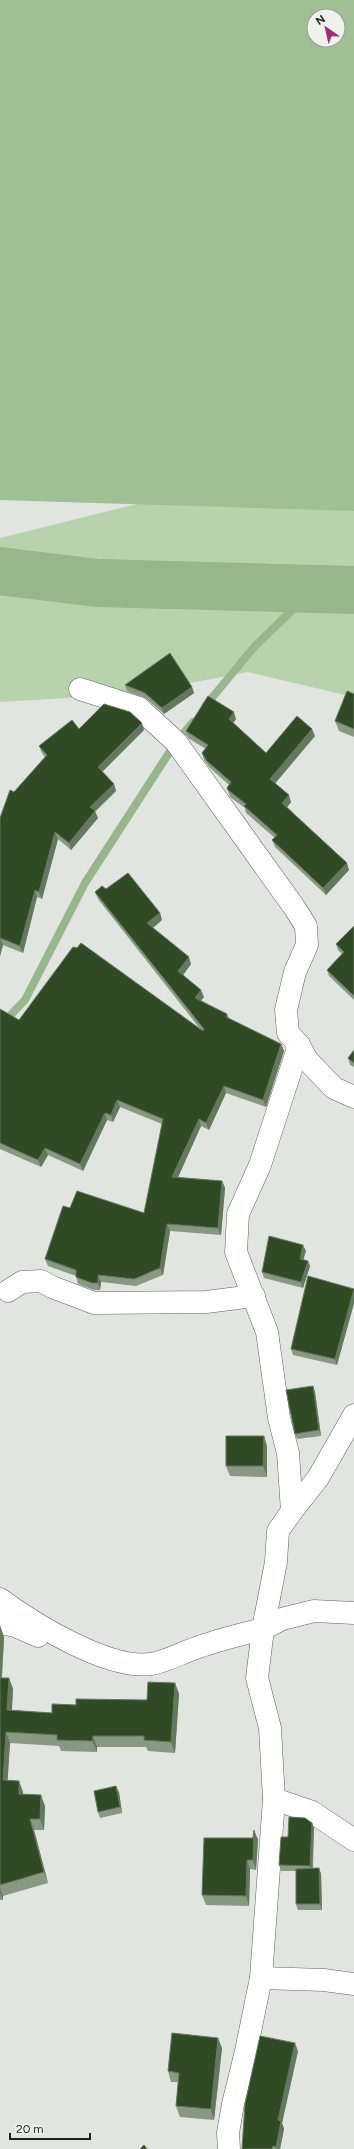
<svg xmlns="http://www.w3.org/2000/svg" width="354" height="2149" viewBox="0 0 354 2149" font-family="Figtree,sans-serif">
	<style>
		.green { fill: #b8d2ae }
		.forest { fill: #a0bf94; fill-rule: evenodd }
		.lines { fill: none; stroke-linecap: round; stroke-linejoin: round }
		.stream { stroke: #97b68c; stroke-width: 8 }
		.river { stroke: #97b68c; stroke-width: 48 }
		.street-casing { stroke: #5f635e; stroke-width: 23 }
		.street { stroke: #fff; stroke-width: 22 }
		.wall { fill: #889882 }
		.shaded-wall { fill: #64785d }
		.building { fill: #2f4a25; stroke: #64785d }
	</style>
	<rect width="100%" height="100%" fill="#e0e5df"/>
	<polygon class="green" points="354,498 354,697 248,672 132,694 0,702 0,538 141,503"/>
	<path class="forest" d="M0 0H354V511L0 500ZM314 16H338V40H314Z"/>
	<g class="lines">
		<g class="stream">
			<polyline points="206,705 255,646 314,589"/>
			<polyline points="0,1026 25,1000 85,883 176,742 193,722"/>
		</g>
		<polyline class="river" points="0,571 97,583 354,590"/>
		<g class="street-casing">
			<g id="street">
				<polyline points="80,689 139,708 176,742 294,907 306,926 307,945 295,972 286,1010 288,1033 299,1045 307,1060 334,1088 354,1097"/>
				<polyline points="8,1291 22,1282 41,1281 52,1287 94,1303 206,1302 254,1296"/>
				<polyline points="292,1511 318,1478 354,1415"/>
				<path d="M0 1599C34 1624 108 1670 151 1664 169 1661 184 1651 202 1646 222 1639 243 1634 263 1629L276 1562 278 1531 292 1511 288 1453 279 1418 267 1332 236 1252 238 1214 260 1165 299 1045"/>
				<polyline points="0,1623 15,1626 38,1636"/>
				<polyline points="274,1799 312,1812 354,1840"/>
				<polyline points="261,1978 324,1980 354,1984"/>
				<polyline points="229,2149 228,2133 233,2104 246,2051 261,1978 274,1799 270,1728 257,1678 263,1629 282,1619 314,1611 354,1613"/>
			</g>
		</g>
		<use href="#street" class="street"/>
	</g>
	<g class="wall">
		<polygon points="125,685 192,687 194,693 164,714 147,699 127,691"/>
		<polygon points="354,694 354,737 339,731 335,721"/>
		<polygon points="236,719 233,723 266,753 315,736 275,783 291,802 287,807 349,870 326,895 275,847 272,840 275,838 246,813 245,808 230,797 227,788 229,785 210,768 204,760 202,753 206,749 188,738 186,731"/>
		<polygon points="79,729 144,730 102,772 114,784 116,791 95,812 98,818 71,850 58,839 42,899 37,897 23,953 3,945 0,956 0,818 14,792 45,757 42,753 39,746"/>
		<polygon points="106,889 160,913 162,920 153,928 191,964 183,975 204,997 201,1000 229,1019 281,1044 284,1051 266,1107 226,1093 209,1130 201,1126 178,1177 222,1181 225,1188 221,1235 170,1231 163,1275 136,1286 101,1282 100,1290 94,1290 78,1284 76,1276 48,1266 45,1259 70,1208 144,1213 162,1124 120,1107 113,1122 107,1120 83,1171 48,1155 41,1167 0,1149 0,1009 19,1020 201,1030 98,899 95,892"/>
		<polygon points="354,926 354,1000 329,976 327,970 342,954 338,950 336,944"/>
		<polygon points="354,1050 354,1067 350,1065 348,1058"/>
		<polygon points="306,1251 303,1259 308,1261 310,1266 303,1288 264,1278 262,1272"/>
		<polygon points="354,1289 354,1303 337,1365 293,1355 291,1349"/>
		<polygon points="313,1386 315,1392 321,1436 297,1439 295,1434"/>
		<polygon points="267,1446 267,1477 230,1476 226,1466"/>
		<polygon points="0,1625 4,1637 2,1678 9,1678 13,1689 12,1710 52,1713 76,1705 147,1700 175,1683 179,1694 175,1753 148,1751 146,1747 97,1747 97,1752 61,1751 59,1746 10,1743 7,1781 19,1781 23,1792 23,1795 45,1806 44,1830 34,1830 48,1883 3,1896 3,1900 0,1900"/>
		<polygon points="119,1792 122,1813 100,1818 98,1812"/>
		<polygon points="312,1823 314,1828 313,1868 319,1868 321,1874 322,1910 298,1910 296,1904 296,1871 281,1871 279,1865 288,1837"/>
		<polygon points="254,1830 258,1840 256,1870 250,1869 249,1906 206,1905 202,1895 253,1838"/>
		<polygon points="222,2048 214,2120 180,2117 176,2106 178,2082 171,2082 168,2071"/>
		<polygon points="298,2051 282,2123 284,2129 280,2149 242,2149"/>
	</g>
	<g class="shaded-wall">
		<polygon points="192,687 194,693 164,714 162,708"/>
		<polygon points="234,712 236,719 231,726 229,719"/>
		<polygon points="142,723 144,730 100,774 98,767"/>
		<polygon points="312,729 315,736 273,786 270,779"/>
		<polygon points="114,784 116,791 95,811 98,818 71,850 69,843 90,807"/>
		<polygon points="289,795 291,802 285,810 282,803"/>
		<polygon points="55,832 58,839 42,899 39,892"/>
		<polygon points="347,863 349,870 326,895 323,888"/>
		<polygon points="35,890 37,897 23,953 20,946"/>
		<polygon points="160,913 162,920 150,930 147,923"/>
		<polygon points="0,938 3,945 0,956"/>
		<polygon points="189,957 191,964 181,978 178,971"/>
		<polygon points="201,990 204,997 197,1005 195,998"/>
		<polygon points="227,1014 230,1021 226,1017"/>
		<polygon points="281,1044 284,1051 266,1107 263,1100"/>
		<polygon points="224,1086 226,1093 209,1130 206,1123"/>
		<polygon points="117,1100 120,1107 113,1122 111,1115"/>
		<polygon points="105,1113 107,1120 83,1171 80,1164"/>
		<polygon points="199,1119 201,1126 175,1184 172,1177"/>
		<polygon points="45,1148 48,1155 41,1167 38,1160"/>
		<polygon points="222,1181 225,1188 221,1235 218,1228"/>
		<polygon points="167,1224 170,1231 163,1275 160,1268"/>
		<polygon points="303,1245 306,1251 302,1264 300,1259"/>
		<polygon points="308,1261 310,1266 303,1288 301,1282"/>
		<polygon points="98,1275 101,1282 100,1290 98,1283"/>
		<polygon points="354,1290 354,1303 337,1365 335,1359"/>
		<polygon points="313,1386 315,1392 321,1436 319,1430"/>
		<polygon points="264,1436 267,1446 267,1477 263,1466"/>
		<polygon points="0,1626 4,1637 1,1689 0,1686"/>
		<polygon points="9,1678 13,1689 11,1721 7,1710"/>
		<polygon points="175,1683 179,1694 175,1753 171,1742"/>
		<polygon points="6,1732 10,1743 7,1791 3,1780"/>
		<polygon points="93,1736 97,1747 97,1752 92,1741"/>
		<polygon points="19,1781 23,1792 23,1805 19,1794"/>
		<polygon points="116,1786 119,1792 122,1813 120,1807"/>
		<polygon points="41,1795 45,1806 44,1830 40,1819"/>
		<polygon points="30,1819 34,1830 48,1883 44,1872"/>
		<polygon points="312,1823 314,1828 312,1872 310,1866"/>
		<polygon points="254,1830 258,1840 256,1870 253,1860"/>
		<polygon points="247,1860 250,1869 249,1906 246,1896"/>
		<polygon points="319,1868 321,1874 322,1910 320,1904"/>
		<polygon points="0,1888 3,1896 3,1900 0,1893"/>
		<polygon points="218,2038 222,2048 214,2120 211,2109"/>
		<polygon points="295,2043 298,2051 282,2123 284,2129 280,2149 277,2149 276,2147 278,2120"/>
	</g>
	<g class="building">
		<polygon points="170,653 192,687 162,708 145,693 125,685"/>
		<polygon points="347,691 354,694 354,729 335,721"/>
		<polygon points="208,696 234,712 229,719 266,753 297,716 312,729 270,779 289,795 282,803 347,863 323,888 272,840 277,835 244,806 246,804 228,790 227,788 231,782 207,761 202,753 208,745 186,731"/>
		<polygon points="104,704 130,712 142,723 98,767 114,784 90,807 95,811 69,843 55,832 39,892 35,890 20,946 0,938 0,939 0,818 10,790 14,792 47,755 39,746 72,720 79,729"/>
		<polygon points="128,873 160,913 147,923 189,957 178,971 201,990 195,998 227,1014 226,1017 281,1044 263,1100 224,1086 206,1123 199,1119 172,1177 222,1181 218,1228 167,1224 160,1268 134,1279 98,1275 98,1283 92,1283 76,1277 76,1270 45,1259 63,1206 70,1208 77,1191 144,1213 163,1119 117,1100 111,1115 105,1113 80,1164 45,1148 38,1160 0,1143 0,1009 19,1020 73,947 77,948 81,943 203,1031 204,1029 95,892 102,886 106,889"/>
		<polygon points="354,926 354,996 327,970 344,952 336,944"/>
		<polygon points="354,1050 354,1063 348,1058"/>
		<polygon points="269,1236 303,1245 300,1259 308,1261 301,1282 262,1272"/>
		<polygon points="308,1276 354,1289 335,1359 291,1349"/>
		<polygon points="313,1386 319,1430 295,1434 286,1390"/>
		<polygon points="226,1436 264,1436 263,1466 226,1466"/>
		<polygon points="0,1678 9,1678 7,1710 52,1713 52,1704 76,1705 76,1699 147,1700 148,1682 175,1683 171,1742 144,1740 144,1736 93,1736 92,1741 57,1740 57,1735 6,1732 3,1780 19,1781 19,1794 41,1795 40,1819 30,1819 44,1872 0,1885"/>
		<polygon points="116,1786 120,1807 98,1812 94,1791"/>
		<polygon points="289,1817 305,1818 312,1823 310,1866 279,1865 281,1837 288,1837"/>
		<polygon points="254,1830 253,1860 247,1860 246,1896 202,1895 204,1838 253,1838"/>
		<polygon points="319,1868 320,1904 296,1904 296,1869"/>
		<polygon points="172,2033 218,2038 211,2109 176,2106 179,2073 168,2071"/>
		<polygon points="260,2036 295,2043 278,2120 281,2121 276,2147 273,2146 272,2149 242,2149 245,2104"/>
		<polygon points="144,2145 147,2149 140,2149"/>
	</g>
	<g transform="translate(326 28) rotate(326)"><circle r="19" fill="#eef2ec" stroke="#9b9e99"/>
	<path d="M0-3L7 15L0 10L-7 15Z" fill="#a82877"/>
	<text y="-6" font-size="11" font-weight="bold" text-anchor="middle" fill="#1e201d">N</text>
	</g>
	<path d="M10 2133v6h80v-6" fill="none" stroke="#1e201d" stroke-width="2"/>
	<text x="16" y="2133" font-size="12" fill="#1e201d" stroke="#eef2ec" stroke-width="3" paint-order="stroke">20 m</text>
</svg>
